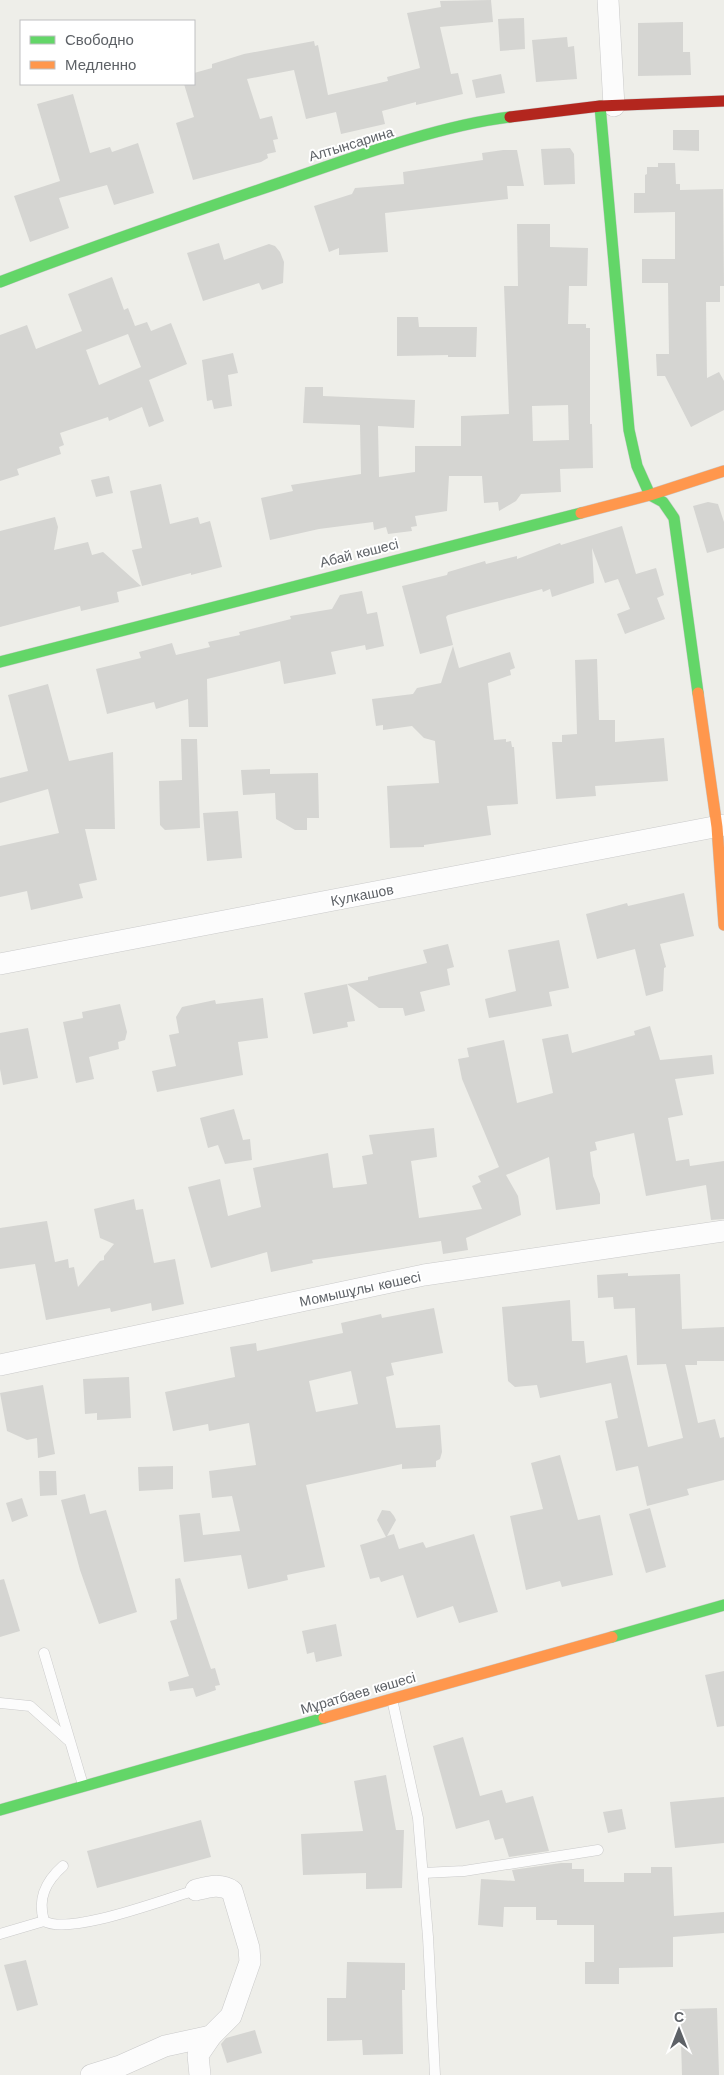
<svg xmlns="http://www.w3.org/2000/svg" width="724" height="2075" viewBox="0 0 724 2075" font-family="'Work Sans',sans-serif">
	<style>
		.building { fill: #d5d5d2; fill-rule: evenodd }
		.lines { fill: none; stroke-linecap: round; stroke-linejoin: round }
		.lane-casing { stroke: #cacaca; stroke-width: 11 }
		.street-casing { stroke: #cacaca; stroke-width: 22 }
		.fast-casing { stroke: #c9caca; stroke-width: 12 }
		.slow-casing { stroke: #c9caca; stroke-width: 12 }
		.jam-casing { stroke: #c9caca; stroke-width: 12 }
		.lane { stroke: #fcfcfc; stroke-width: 10 }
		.street { stroke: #fcfcfc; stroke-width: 21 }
		.fast { stroke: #63d668; stroke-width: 11 }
		.slow { stroke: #ff974d; stroke-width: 11 }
		.jam { stroke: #b3261e; stroke-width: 11 }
		.labels { text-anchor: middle; stroke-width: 4; stroke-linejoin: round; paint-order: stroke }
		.street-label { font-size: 14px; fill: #5e6267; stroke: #fff }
	</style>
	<rect width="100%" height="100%" fill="#eeeee9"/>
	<g class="building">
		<polygon points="491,0 493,22 440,27 451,74 458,73 463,94 416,105 416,102 382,111 385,124 341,134 336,112 306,119 294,70 247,79 260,119 272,116 278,139 273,140 276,152 267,154 268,158 261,162 193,180 176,123 194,117 184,84 194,84 194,73 212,68 212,64 244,54 314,41 315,46 318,45 328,95 388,81 387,77 420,68 407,13 441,7 440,1"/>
		<polygon points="524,18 525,49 500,51 498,19"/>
		<polygon points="683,22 683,52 690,52 691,75 638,76 638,23"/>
		<polygon points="567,37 568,47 574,46 577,79 536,82 532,40"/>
		<polygon points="501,74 505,93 476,98 472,80"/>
		<polygon points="73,94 90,153 110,147 112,152 138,143 154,193 114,205 107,185 59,198 69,228 30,242 14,196 60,181 37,104"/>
		<polygon points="673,130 699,130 699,151 673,150"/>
		<polygon points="570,148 574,154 575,184 544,185 541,149"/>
		<polygon points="503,150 517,150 524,186 507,186 508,199 385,213 388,252 339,255 339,248 329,252 314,206 352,194 355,188 404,184 403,172 483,160 482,153"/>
		<polygon points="658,163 675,163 676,184 680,184 680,190 723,189 724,286 720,286 720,302 706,302 707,378 719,372 724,381 724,410 691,427 665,376 657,376 656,354 669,354 668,283 642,283 642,259 675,259 675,212 634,213 634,193 645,193 645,175 647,174 647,167 658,167"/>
		<path d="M517 224H550V247L588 248 587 286H569L568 324H586V328H590V424H592L593 468 560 469 561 492 521 494 516 501 499 511 498 502 484 503 482 476H449L447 511 415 516 417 526 411 527 412 531 388 534 386 527 374 530 373 522 319 529 270 540 261 498 293 491 291 485 361 474 360 425 303 423 305 387H323V396L415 400 414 428 378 426 379 477 415 472V446H461V416L509 414 504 286H518ZM568 405 569 440 533 441 532 406Z"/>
		<polygon points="219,243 224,260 269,244 275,246 280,252 284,262 283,283 262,290 259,283 203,301 187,253"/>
		<path d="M112 277 124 310 128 308 135 326 147 322 151 331 171 323 187 364 149 380 164 421 149 427 142 407 109 421 108 417 60 433 64 445 59 447 61 454 17 469 19 475 0 481V335L27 325 36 349 82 331 68 294ZM128 334 141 367 99 385 86 350Z"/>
		<polygon points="397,317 418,317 419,327 477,327 476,357 448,357 448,355 397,356"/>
		<polygon points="233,353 238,373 228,375 232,406 214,409 212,400 207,401 202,360"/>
		<polygon points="109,476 113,493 96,497 91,480"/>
		<polygon points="161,484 170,524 198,517 200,524 210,521 222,567 191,575 191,573 142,586 132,550 142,548 130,491"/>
		<polygon points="708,502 718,504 724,522 724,548 707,553 693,506"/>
		<polygon points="55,517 58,527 54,550 88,542 92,555 103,552 141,586 117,592 119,602 81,611 80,606 0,627 0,531"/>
		<polygon points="622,526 636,574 656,568 664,595 657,598 665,619 625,634 617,614 630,609 618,579 605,583 592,548 594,583 552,597 550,589 543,592 542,589 448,615 446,617 453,645 420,654 402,586 447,575 448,572 485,561 486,564 517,556 517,559 560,543 561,545"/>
		<polygon points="362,591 367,614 377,612 384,646 366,650 365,645 331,652 336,674 284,684 280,661 207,679 208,727 189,727 188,699 156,709 154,702 107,714 96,669 141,658 139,652 172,643 176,655 210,647 208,642 240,635 239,632 291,619 290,616 332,609 340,595"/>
		<polygon points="453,646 459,668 510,652 515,668 510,670 511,675 488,683 494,740 506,739 506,742 511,741 512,747 514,747 518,804 487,806 491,835 424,845 424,847 390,848 387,786 439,783 435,741 424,738 412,726 383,730 383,725 376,726 372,699 413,694 417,688 441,683"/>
		<polygon points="597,659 599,720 615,720 615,742 664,738 668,781 595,786 596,796 556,799 552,742 562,742 562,735 577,734 575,660"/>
		<polygon points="48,684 69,761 113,752 115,829 85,829 97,880 79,884 83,898 31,910 27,891 0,897 0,846 59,833 48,789 0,803 0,778 28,771 8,695"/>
		<polygon points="181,739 197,739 200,828 165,830 160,825 159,781 182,780"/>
		<polygon points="270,769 270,774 318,773 319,818 307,818 307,830 295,830 276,819 275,793 243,795 241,770"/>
		<polygon points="238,811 242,858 207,861 203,813"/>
		<polygon points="684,893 694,936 660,944 666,967 664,968 663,991 646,996 635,949 597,959 586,914 627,903 628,906"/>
		<polygon points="559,940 569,988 549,992 552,1006 489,1018 485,999 516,991 508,950"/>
		<polygon points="448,944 454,967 447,969 450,985 420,992 425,1011 405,1016 403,1008 379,1008 347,984 368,980 368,977 427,963 423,950"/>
		<polygon points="347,984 355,1021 347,1022 348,1027 313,1034 304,993"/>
		<polygon points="263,998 268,1038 238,1042 243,1075 157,1092 152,1071 176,1066 169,1035 179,1033 176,1017 182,1007 215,1000 216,1004"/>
		<polygon points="120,1004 127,1032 125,1040 118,1042 119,1049 89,1057 94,1079 76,1083 63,1022 83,1018 82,1012"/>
		<polygon points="650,1026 660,1060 712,1055 714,1074 675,1079 683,1115 668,1118 676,1161 689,1159 690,1166 724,1161 724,1219 711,1220 706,1185 646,1196 634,1133 595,1142 597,1150 590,1152 593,1176 600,1194 600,1204 556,1210 549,1157 506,1175 518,1196 521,1215 466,1238 468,1250 443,1254 441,1241 312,1260 313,1263 271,1272 267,1252 211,1268 188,1187 220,1179 228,1216 261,1207 253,1168 328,1153 333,1188 367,1184 362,1156 373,1154 369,1135 434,1128 437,1157 411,1161 419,1218 482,1209 472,1186 481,1182 478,1176 499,1167 462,1079 458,1059 469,1057 467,1048 504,1040 517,1103 553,1093 542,1039 568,1034 572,1053 635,1035 634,1031"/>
		<polygon points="28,1028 38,1078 3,1085 0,1069 0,1033"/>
		<polygon points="234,1109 243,1140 250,1139 252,1160 225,1164 218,1145 208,1148 200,1118"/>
		<polygon points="134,1199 136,1210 143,1209 154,1263 175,1259 184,1304 152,1311 151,1303 111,1312 110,1308 46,1320 35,1264 0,1269 0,1228 47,1221 55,1262 68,1259 69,1268 74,1267 78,1287 100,1261 104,1260 104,1256 114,1244 100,1238 94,1209"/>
		<polygon points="628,1273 628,1276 680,1274 682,1329 724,1327 724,1361 697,1361 697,1365 685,1365 698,1423 715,1419 720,1438 724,1437 724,1480 687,1489 689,1495 647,1506 638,1466 616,1471 605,1421 618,1418 611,1383 540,1398 537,1385 515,1387 508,1381 502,1307 570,1300 572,1341 584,1341 586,1363 627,1355 648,1447 683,1438 666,1364 637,1365 635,1308 614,1309 613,1297 598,1298 597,1275"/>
		<path d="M434 1308 443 1353 391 1363 394 1375 386 1377 396 1428 440 1425 442 1452 440 1459 436 1461V1467L402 1469V1464L306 1485 325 1567 287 1575 288 1580 248 1589 241 1555 184 1562 179 1515 200 1513 203 1535 240 1531 232 1496 212 1498 209 1471 256 1465 249 1423 209 1431 208 1424 173 1431 165 1392 235 1377 230 1347 256 1343 257 1351 343 1333 341 1323 381 1314 382 1318ZM351 1371 358 1404 316 1412 309 1381Z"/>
		<polygon points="129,1377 131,1418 97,1420 97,1413 85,1414 83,1379"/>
		<polygon points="43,1385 55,1454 38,1458 37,1438 27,1440 7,1431 0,1393"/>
		<polygon points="560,1455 578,1520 600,1515 613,1575 562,1587 560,1581 526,1590 510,1516 543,1509 531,1463"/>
		<polygon points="173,1466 173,1489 139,1491 138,1467"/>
		<polygon points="39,1471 56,1471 57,1495 40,1496"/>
		<polygon points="85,1494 90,1514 106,1510 137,1612 99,1624 80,1570 61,1500"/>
		<polygon points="22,1498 28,1516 12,1522 6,1503"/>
		<polygon points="650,1508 666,1567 646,1573 629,1514"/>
		<polygon points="382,1510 390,1511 394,1516 396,1520 387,1536 394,1534 399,1549 423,1542 426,1548 474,1534 498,1612 459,1623 453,1606 417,1618 403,1575 381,1582 379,1577 370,1579 360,1545 386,1537 377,1520"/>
		<polygon points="180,1578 211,1669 215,1668 220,1685 215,1686 216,1690 196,1697 193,1688 170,1691 168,1682 189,1676 170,1621 177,1619 175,1579"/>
		<polygon points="4,1579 20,1631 0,1637 0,1580"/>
		<polygon points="336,1624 342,1656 316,1662 314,1652 307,1654 302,1631"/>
		<polygon points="724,1671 724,1726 717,1727 705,1675"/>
		<polygon points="463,1737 480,1796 502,1790 506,1803 533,1796 549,1851 509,1857 503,1838 495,1840 489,1820 456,1829 433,1746"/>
		<polygon points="386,1775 396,1830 404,1830 402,1888 366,1889 366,1873 303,1875 301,1834 363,1831 354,1781"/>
		<polygon points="724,1797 724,1843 675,1848 670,1802"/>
		<polygon points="622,1809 626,1829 608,1833 603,1812"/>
		<polygon points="201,1820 211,1857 97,1888 87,1851"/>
		<polygon points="561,1863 572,1863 572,1869 584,1869 584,1882 624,1882 624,1873 651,1873 651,1867 672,1867 674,1916 724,1912 724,1933 673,1937 673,1967 619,1968 619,1984 585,1984 585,1962 594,1962 594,1925 557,1925 557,1920 536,1920 536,1907 504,1907 503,1927 478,1925 481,1879 515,1881 512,1870"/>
		<polygon points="26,1960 38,2005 17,2011 4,1965"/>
		<polygon points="347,1962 405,1963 405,1990 402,1990 403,2054 363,2055 362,2040 327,2041 327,1998 346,1998"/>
		<polygon points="717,2008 719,2075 682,2075 680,2009"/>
		<polygon points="255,2030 262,2053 227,2063 221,2044 226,2038"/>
	</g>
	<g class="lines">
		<g class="lane-casing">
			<g id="lane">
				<polyline points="44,1653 83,1785"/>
				<polyline points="392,1699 418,1818 428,1937 435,2075"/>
				<polyline points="0,1703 30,1706 68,1740"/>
				<path d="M63 1866C46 1881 37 1898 44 1921 69 1936 165 1899 196 1890"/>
				<polyline points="423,1873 464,1871 598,1850"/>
				<polyline points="0,1934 44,1921"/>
			</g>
		</g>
		<g class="street-casing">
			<g id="street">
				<polyline points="608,0 614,106"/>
				<polyline points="0,964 724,825"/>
				<polyline points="0,1365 424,1275 724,1231"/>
				<path d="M196 1890C208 1887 221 1883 232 1891L249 1948 250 1962 231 2016 211 2036 198 2055 200 2075"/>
				<polyline points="91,2075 120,2066 165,2046 211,2036"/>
			</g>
		</g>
		<g class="fast-casing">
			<g id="fast">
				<polyline points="600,106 629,430 637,466 650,495 663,502 674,518 698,693"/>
				<path d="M0 282C93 246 187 214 282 182 352 158 437 126 510 117"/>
				<polyline points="0,662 581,513"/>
				<polyline points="612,1637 724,1605"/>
				<polyline points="0,1810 324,1718"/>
			</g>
		</g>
		<g class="slow-casing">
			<g id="slow">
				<polyline points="581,513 650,495 724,471"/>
				<polyline points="698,693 717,827 724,925"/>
				<polyline points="324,1718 612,1637"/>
			</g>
		</g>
		<g class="jam-casing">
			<polyline id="jam" points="510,117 600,106 724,101"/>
		</g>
		<use href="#lane" class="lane"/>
		<use href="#street" class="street"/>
		<use href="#fast" class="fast"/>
		<use href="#slow" class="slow"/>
		<use href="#jam" class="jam"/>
	</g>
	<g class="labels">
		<g class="street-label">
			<text transform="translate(351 144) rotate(-17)" y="5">Алтынсарина</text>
			<text transform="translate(359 553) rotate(-14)" y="5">Абай көшесі</text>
			<text transform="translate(362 895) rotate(-11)" y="5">Кулкашов</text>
			<text transform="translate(360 1289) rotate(-12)" y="5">Момышұлы көшесі</text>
			<text transform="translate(358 1693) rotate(-16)" y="5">Мұратбаев көшесі</text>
		</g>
	</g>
	<rect x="20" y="20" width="175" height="65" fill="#ffffff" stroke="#bfc0c2"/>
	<rect x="30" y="36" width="25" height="8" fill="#63d668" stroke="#bfc0c2"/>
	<text x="65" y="45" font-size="15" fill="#5e6267">Свободно</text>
	<rect x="30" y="61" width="25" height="8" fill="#ff974d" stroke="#bfc0c2"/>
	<text x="65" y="70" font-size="15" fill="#5e6267">Медленно</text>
	<g transform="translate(679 2030)" stroke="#ffffff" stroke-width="4" paint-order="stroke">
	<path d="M0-4L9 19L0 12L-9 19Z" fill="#5e6267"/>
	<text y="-8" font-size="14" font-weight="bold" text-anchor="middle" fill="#5e6267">С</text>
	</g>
</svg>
